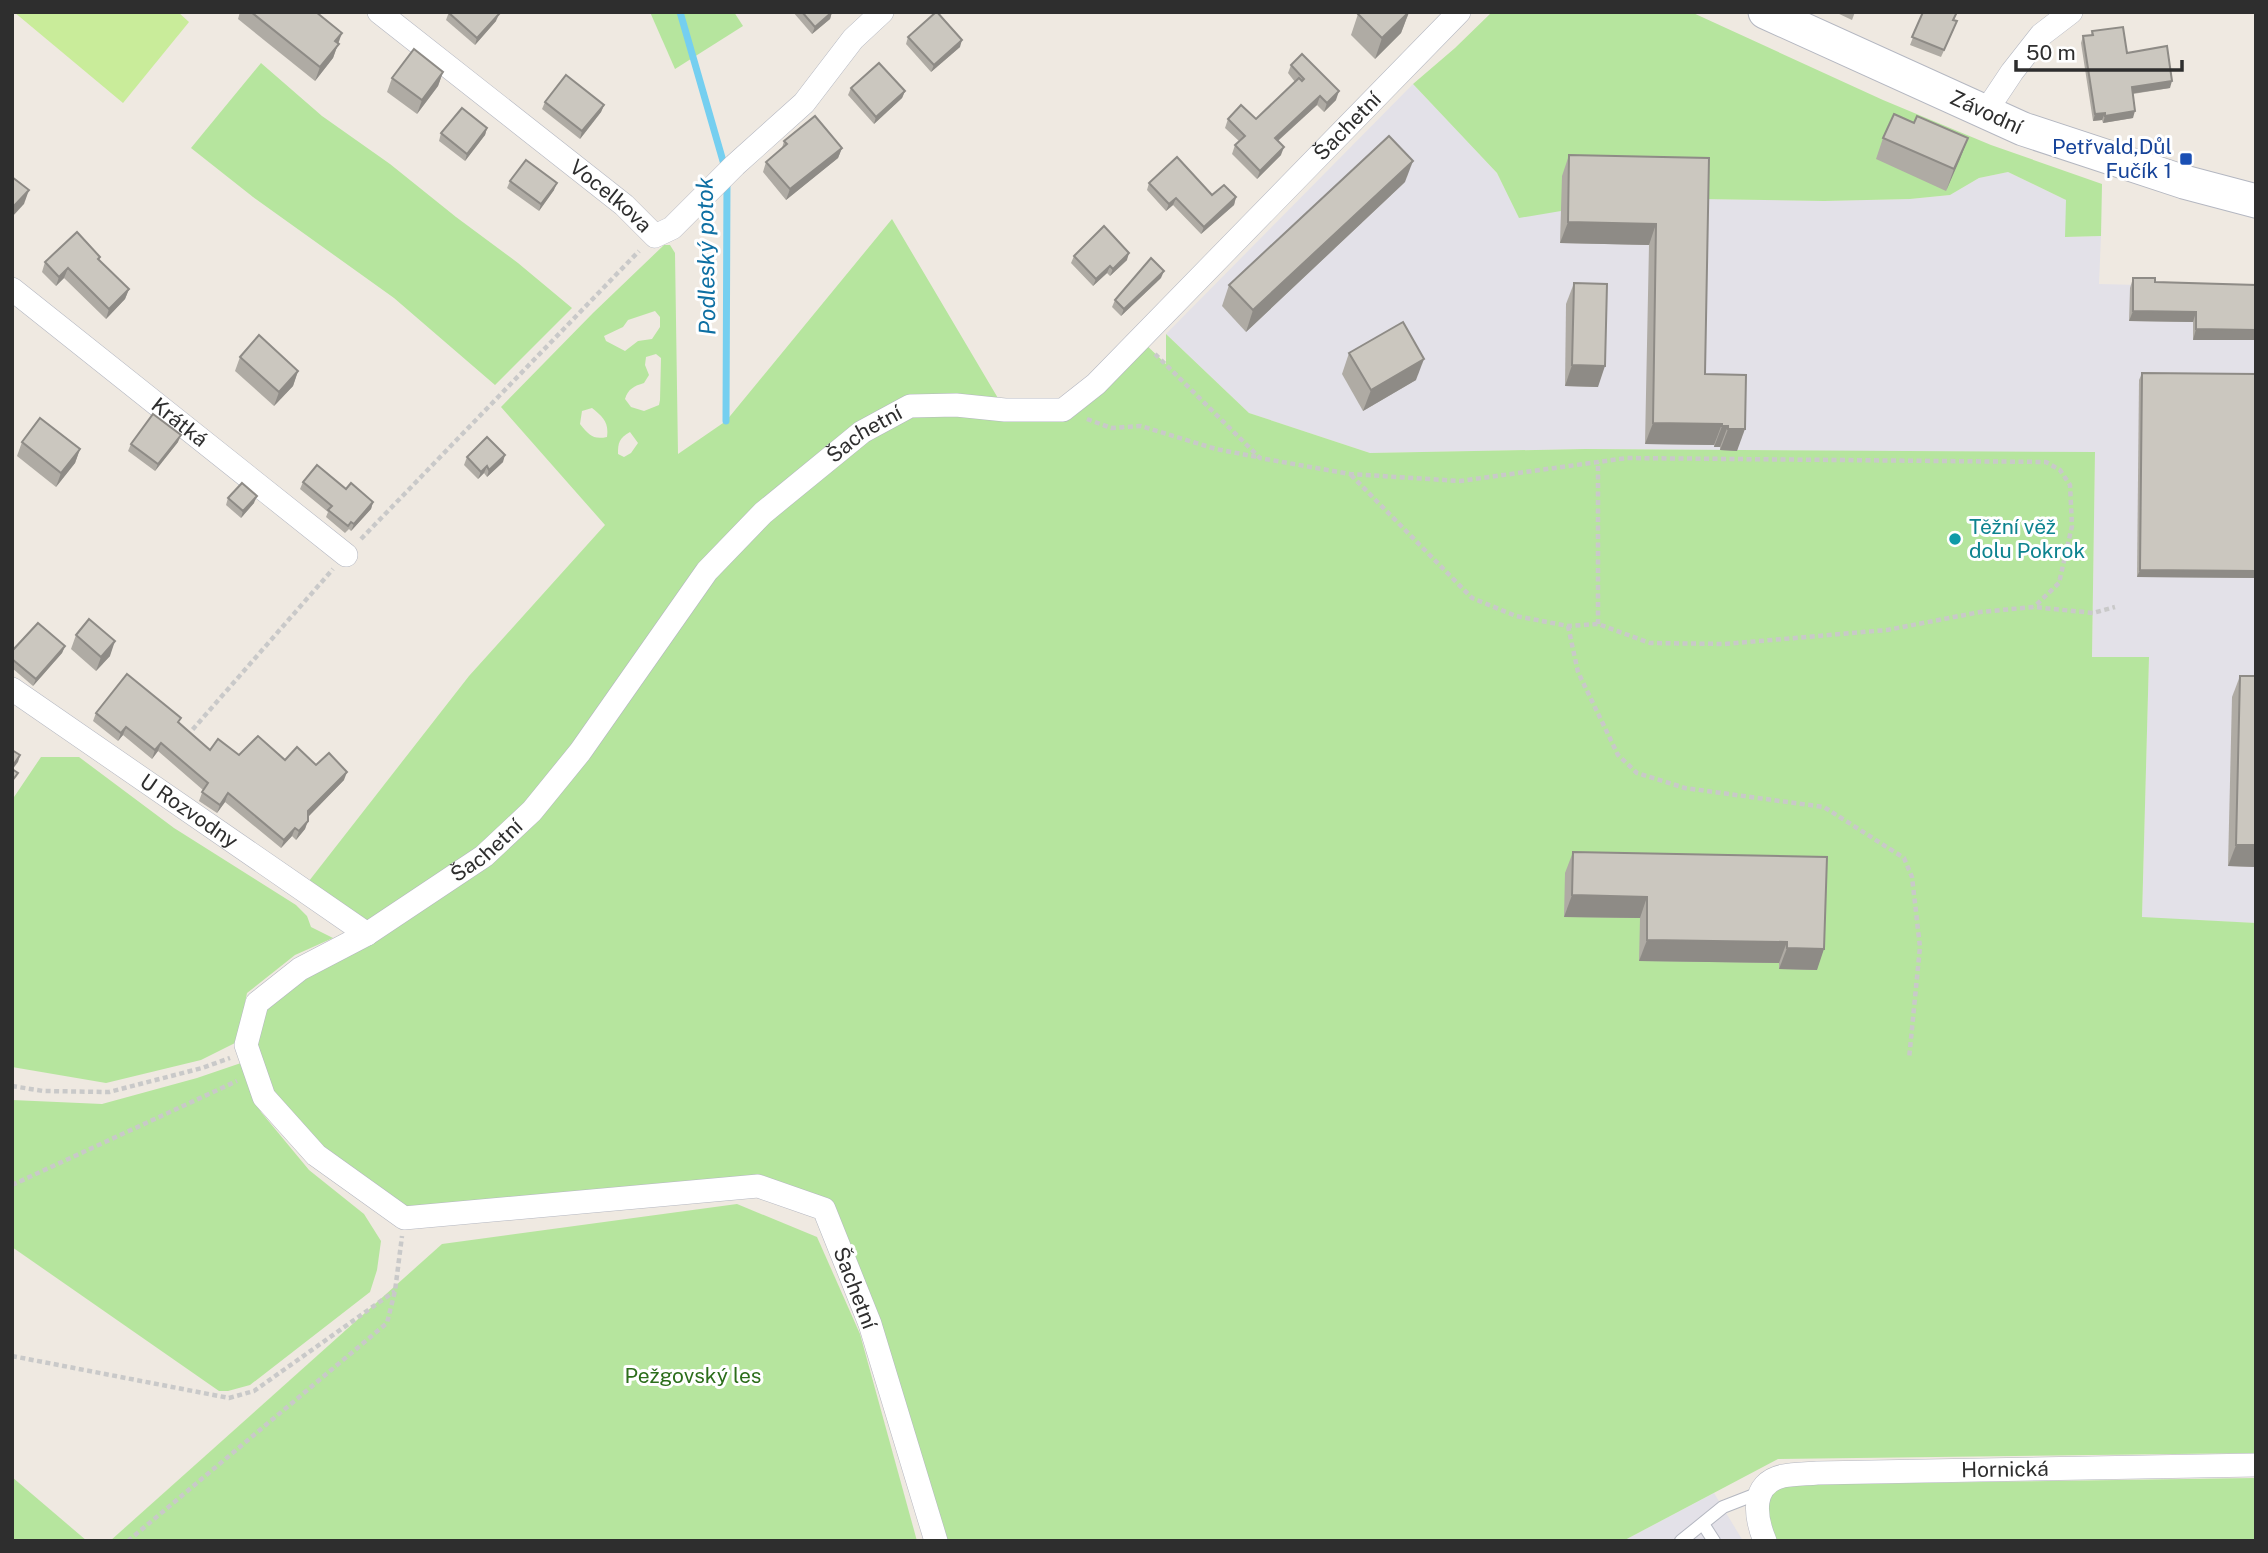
<svg xmlns="http://www.w3.org/2000/svg" width="2268" height="1553" viewBox="0 0 2268 1553" font-family="'Public Sans',sans-serif">
	<style>
		.industrial { fill: #e3e1e8 }
		.green { fill: #b6e59e; fill-rule: evenodd }
		.pitch { fill: #c9ec9a }
		.lines { fill: none; stroke-linecap: round; stroke-linejoin: round }
		.stream { stroke: #75cff0; stroke-width: 7 }
		.lane-casing { stroke: #b4b7c1; stroke-width: 14 }
		.street-casing { stroke: #b4b7c1; stroke-width: 24 }
		.secondary-casing { stroke: #b4b7c1; stroke-width: 35 }
		.path { stroke: #c9c9c9; stroke-width: 4.5; stroke-dasharray: 5 3.5; stroke-linecap: butt }
		.lane { stroke: #fff; stroke-width: 12 }
		.street { stroke: #fff; stroke-width: 23 }
		.secondary { stroke: #fff; stroke-width: 33 }
		.wall { fill: #afaba4 }
		.shaded-wall { fill: #8e8b86 }
		.building { fill: #cbc7bf; stroke: #8e8b86; stroke-width: 2 }
		.transit-dot { fill: #1a4fb4; stroke: #fff; stroke-width: 2.5 }
		.culture-dot { fill: #0f9aa8; stroke: #fff; stroke-width: 2.5 }
		.labels { text-anchor: middle; stroke-width: 6; stroke-linejoin: round; paint-order: stroke }
		.street-label { font-size: 21px; fill: #2e2e2e; stroke: #fff }
		.transit-label { font-size: 21px; fill: #164399; stroke: #fff; text-anchor: end }
		.culture-label { font-size: 21px; fill: #0d838f; stroke: #fff; text-anchor: start }
		.park-label { font-size: 21px; fill: #2c6e1b; stroke: #fff }
		.water-label { font-size: 23px; font-style: italic; fill: #0d6fa3; stroke: #fff }
	</style>
	<rect width="100%" height="100%" fill="#efe9e1"/>
	<g class="industrial">
		<polygon points="1413,84 1497,173 1519,217 1638,198 1824,201 1910,199 1950,195 1979,178 2008,172 2066,200 2066,237 2101,236 2099,284 2256,288 2256,923 2142,918 2149,657 2092,658 2095,453 1585,449 1370,453 1249,413 1166,334"/>
		<polygon points="1714,1493 1743,1541 1623,1541"/>
	</g>
	<g class="green">
		<polygon points="650,12 734,12 743,26 675,69"/>
		<polygon points="1492,12 1691,12 1883,100 1991,145 2102,184 2101,236 2065,237 2066,200 2008,172 1979,178 1950,195 1910,199 1824,201 1638,198 1519,218 1497,173 1413,84 1455,48"/>
		<polygon points="261,63 322,116 390,164 456,217 518,263 572,308 495,385 394,298 253,197 191,148"/>
		<path d="M892 219 1005 410H1063L1140 339 1166 364V334L1249 413 1370 453 1585 449 2095 452 2092 657H2149L2142 917 2256 923V1453L1778 1459 1623 1541H936L824 1209 758 1186 404 1218 264 1097 248 1051 257 1003 367 934 302 890 469 676 605 525 501 407 593 313 664 245H670L675 253 678 454 726 421ZM655 311 660 317V327L652 339 638 341 625 351 606 341 604 336 623 327 628 320ZM656 354 661 358 660 400 659 405 644 411 631 407 625 399C628 389 634 386 644 383L649 375 645 365 646 357ZM592 408C603 417 609 422 607 437 593 440 589 435 580 424L582 411ZM630 432 638 443 631 453 624 457 618 454C618 443 619 438 630 432Z"/>
		<polygon points="41,757 79,757 174,828 296,905 307,916 311,927 333,938 295,955 247,993 237,1042 201,1060 106,1083 12,1067 12,800"/>
		<polygon points="241,1063 261,1112 309,1170 364,1214 381,1241 377,1270 370,1292 250,1385 228,1391 219,1391 12,1247 12,1100 102,1104 197,1078"/>
		<polygon points="737,1204 817,1237 860,1334 917,1541 110,1541 442,1244"/>
		<polygon points="12,1477 87,1541 12,1541"/>
		<polygon points="2256,1478 2256,1541 1765,1541 1765,1506 1776,1485"/>
	</g>
	<polygon class="pitch" points="14,12 178,12 189,22 123,103"/>
	<g class="lines">
		<g class="stream">
			<polyline points="680,12 725,168"/>
			<polyline points="726,421 727,180"/>
		</g>
		<g class="lane-casing">
			<g id="lane">
				<polyline points="1703,1524 1714,1541"/>
				<polyline points="1681,1541 1723,1507 1759,1493"/>
			</g>
		</g>
		<g class="street-casing">
			<g id="street">
				<path id="s1" d="M379 12 624 205 655 236 672 228 735 165 804 103 853 39 882 12"/>
				<polyline points="1986,111 2012,72 2041,35 2071,12"/>
				<path id="s2" d="M12 289 346 555"/>
				<path id="s3" d="M12 689 367 934"/>
				<path id="s4" d="M936 1541 870 1324 824 1209 758 1186 404 1218 316 1155 264 1097 246 1045 257 1003 300 969 367 934 484 856 532 811 580 752 707 571 763 513 862 432 910 406 956 405 1005 410H1063L1096 384 1459 12"/>
				<path id="s5" d="M1765 1541C1755 1517 1750 1483 1783 1476 1794 1474 1806 1474 1817 1473L2256 1465"/>
			</g>
		</g>
		<g class="secondary-casing">
			<g id="secondary">
				<path id="s6" d="M1765 12 2023 129 2184 182 2256 201"/>
			</g>
		</g>
		<g class="path">
			<polyline points="1155,354 1260,458 1350,474 1460,481 1627,458 2046,462 2060,470 2070,485 2072,526 2059,583 2034,607"/>
			<polyline points="1087,419 1111,428 1141,426 1216,449 1257,457"/>
			<polyline points="1351,475 1472,598 1516,616 1568,626 1598,624 1650,643 1725,644 1887,630 1980,612 2034,607 2093,613 2115,607"/>
			<polyline points="361,539 639,251"/>
			<polyline points="1598,624 1598,462"/>
			<polyline points="1568,626 1578,672 1618,755 1637,773 1685,788 1824,807 1904,858 1912,877 1920,947 1909,1059"/>
			<polyline points="187,736 333,569"/>
			<polyline points="12,1086 43,1091 109,1092 202,1068 230,1058"/>
			<polyline points="12,1185 237,1081"/>
			<polyline points="12,1356 229,1398 254,1391 395,1291"/>
			<polyline points="128,1541 387,1323 395,1291 402,1236"/>
		</g>
		<use href="#lane" class="lane"/>
		<use href="#street" class="street"/>
		<use href="#secondary" class="secondary"/>
	</g>
	<g class="wall">
		<polygon points="240,12 316,12 338,44 333,58 315,81 238,19"/>
		<polygon points="449,12 496,21 475,45 446,20"/>
		<polygon points="793,12 832,12 830,19 812,34"/>
		<polygon points="1409,12 1401,33 1375,59 1351,35 1358,14"/>
		<polygon points="1835,12 1855,12 1852,20"/>
		<polygon points="1923,12 1957,12 1954,20 1954,29 1941,57 1910,45"/>
		<polygon points="2092,31 2127,53 2170,88 2133,94 2133,118 2103,123 2102,120 2093,121 2081,43 2083,36 2091,35"/>
		<polygon points="908,37 960,47 931,72 906,44"/>
		<polygon points="1291,65 1336,100 1324,112 1317,105 1278,141 1281,155 1257,179 1232,154 1235,145 1239,141 1225,128 1228,119 1256,119 1295,82 1288,73"/>
		<polygon points="443,72 438,86 417,114 387,92 392,78"/>
		<polygon points="851,88 905,91 902,98 874,124 848,95"/>
		<polygon points="545,102 604,105 601,112 580,139 542,109"/>
		<polygon points="1914,123 1968,138 1946,191 1876,159 1883,138"/>
		<polygon points="487,128 485,135 465,161 439,141 441,133"/>
		<polygon points="784,141 842,148 838,158 786,200 763,172 766,162 782,148"/>
		<polygon points="1569,155 1709,158 1705,374 1737,451 1720,450 1720,447 1714,447 1714,445 1645,444 1649,245 1560,243 1562,176"/>
		<polygon points="510,181 554,190 539,211 507,188"/>
		<polygon points="1405,182 1246,332 1222,306 1229,285"/>
		<polygon points="1149,183 1212,195 1236,197 1234,205 1201,234 1173,205 1166,211 1147,190"/>
		<polygon points="1074,256 1127,260 1110,276 1107,273 1093,286 1071,263"/>
		<polygon points="100,257 99,260 129,289 125,299 106,319 64,278 56,286 42,272 45,262"/>
		<polygon points="1161,278 1121,316 1112,307 1115,300"/>
		<polygon points="2133,278 2155,282 2256,285 2193,340 2193,322 2129,321 2130,288"/>
		<polygon points="1574,283 1598,387 1565,386 1566,304"/>
		<polygon points="1349,353 1416,380 1363,411 1342,374"/>
		<polygon points="240,357 298,371 293,386 274,406 235,371"/>
		<polygon points="2142,373 2256,374 2256,578 2137,577 2139,380"/>
		<polygon points="22,442 80,449 75,463 56,487 17,456"/>
		<polygon points="178,442 155,471 128,451 131,444"/>
		<polygon points="467,457 503,462 487,477 484,473 478,479 464,465"/>
		<polygon points="303,482 346,489 373,502 371,509 351,531 349,529 345,533 326,517 328,512 300,489"/>
		<polygon points="228,498 254,503 241,518 226,505"/>
		<polygon points="76,635 110,656 96,671 71,649"/>
		<polygon points="65,646 62,653 33,686 12,668 12,651"/>
		<polygon points="2240,676 2256,676 2256,867 2228,866 2232,697"/>
		<polygon points="96,713 179,723 210,750 239,755 285,760 316,765 344,780 308,817 305,829 296,840 292,836 281,848 225,802 217,813 199,801 203,790 158,751 152,759 123,735 118,741 93,721"/>
		<polygon points="1573,852 1827,857 1817,970 1779,969 1779,963 1639,961 1640,918 1564,917 1565,873"/>
	</g>
	<g class="shaded-wall">
		<polygon points="832,12 830,19 812,34 815,27"/>
		<polygon points="1409,12 1401,33 1375,59 1382,38"/>
		<polygon points="499,14 496,21 475,45 477,38"/>
		<polygon points="342,33 333,58 315,81 320,67 335,41"/>
		<polygon points="962,40 960,47 931,72 934,65"/>
		<polygon points="443,72 438,86 417,114 422,100"/>
		<polygon points="2172,81 2170,88 2129,94 2132,87"/>
		<polygon points="905,91 902,98 874,124 876,117"/>
		<polygon points="1339,91 1336,100 1324,112 1327,103"/>
		<polygon points="1320,96 1317,105 1272,146 1275,138"/>
		<polygon points="604,105 601,112 580,139 582,131"/>
		<polygon points="2135,111 2133,118 2103,123 2105,116"/>
		<polygon points="2105,113 2102,120 2093,121 2095,114"/>
		<polygon points="487,128 485,135 465,161 467,154"/>
		<polygon points="1968,138 1960,159 1946,191 1954,169"/>
		<polygon points="1284,147 1281,155 1257,179 1260,171"/>
		<polygon points="842,148 838,158 786,200 790,189"/>
		<polygon points="1413,161 1405,182 1246,332 1253,310"/>
		<polygon points="557,183 554,190 539,211 541,204"/>
		<polygon points="29,190 24,204 12,217 12,208"/>
		<polygon points="1236,197 1234,205 1201,234 1204,227"/>
		<polygon points="1176,198 1173,205 1166,211 1169,204"/>
		<polygon points="1568,222 1656,224 1649,245 1560,243"/>
		<polygon points="1129,253 1127,260 1110,276 1113,269"/>
		<polygon points="1110,266 1107,273 1093,286 1096,279"/>
		<polygon points="68,268 64,278 56,286 59,277"/>
		<polygon points="1164,271 1161,278 1121,316 1124,309"/>
		<polygon points="129,289 125,299 106,319 109,309"/>
		<polygon points="2133,311 2196,312 2193,322 2129,321"/>
		<polygon points="2196,329 2256,330 2256,340 2193,340"/>
		<polygon points="1424,359 1416,380 1363,411 1371,390"/>
		<polygon points="1572,365 1605,366 1598,387 1565,386"/>
		<polygon points="298,371 293,386 274,406 279,392"/>
		<polygon points="1653,423 1722,424 1714,445 1645,444"/>
		<polygon points="1722,426 1728,426 1720,447 1714,447"/>
		<polygon points="1728,429 1745,429 1737,451 1720,450"/>
		<polygon points="181,435 178,442 155,471 158,464"/>
		<polygon points="80,449 75,463 56,487 61,473"/>
		<polygon points="505,455 503,462 487,477 489,470"/>
		<polygon points="487,466 484,473 478,479 481,472"/>
		<polygon points="257,496 254,503 241,518 243,511"/>
		<polygon points="373,502 371,509 351,531 354,524"/>
		<polygon points="2140,570 2256,571 2256,578 2137,577"/>
		<polygon points="115,641 110,656 96,671 101,657"/>
		<polygon points="65,646 62,653 33,686 36,679"/>
		<polygon points="126,727 123,735 118,741 121,733"/>
		<polygon points="161,743 158,751 152,759 155,750"/>
		<polygon points="20,755 18,762 12,770 12,767"/>
		<polygon points="347,772 344,780 305,820 308,811"/>
		<polygon points="228,793 225,802 217,813 220,805"/>
		<polygon points="308,821 305,829 296,840 299,831"/>
		<polygon points="295,828 292,836 281,848 284,840"/>
		<polygon points="2236,845 2256,845 2256,867 2228,866"/>
		<polygon points="1572,895 1647,897 1640,918 1564,917"/>
		<polygon points="1647,940 1787,942 1779,963 1639,961"/>
		<polygon points="1787,948 1824,949 1817,970 1779,969"/>
	</g>
	<g class="building">
		<polygon points="251,12 316,12 342,33 335,41 339,44 320,67"/>
		<polygon points="449,12 497,12 499,14 477,38 449,13"/>
		<polygon points="802,12 832,12 815,27"/>
		<polygon points="936,12 937,12 962,40 934,65 908,37"/>
		<polygon points="1360,12 1409,12 1382,38 1358,14"/>
		<polygon points="1923,12 1957,12 1953,20 1957,21 1944,50 1912,37"/>
		<polygon points="2123,27 2127,53 2167,46 2172,81 2132,87 2135,111 2105,116 2105,113 2095,114 2083,36 2093,35 2092,31"/>
		<polygon points="414,49 443,72 422,100 392,78"/>
		<polygon points="1302,54 1339,91 1327,103 1320,96 1275,138 1284,147 1260,171 1235,145 1245,136 1228,119 1241,105 1256,119 1299,78 1302,81 1304,79 1291,65"/>
		<polygon points="879,63 905,91 876,117 851,88"/>
		<polygon points="566,75 604,105 582,131 545,102"/>
		<polygon points="462,108 487,128 467,154 441,133"/>
		<polygon points="1894,114 1914,123 1917,116 1968,138 1954,169 1883,138"/>
		<polygon points="815,116 842,148 790,189 766,162 787,144 784,141"/>
		<polygon points="1389,136 1413,161 1253,310 1229,285"/>
		<polygon points="1569,155 1709,158 1705,374 1746,375 1745,429 1728,429 1728,426 1722,426 1722,424 1653,423 1656,224 1568,222"/>
		<polygon points="1177,157 1212,195 1224,185 1236,197 1204,227 1176,198 1169,204 1149,183"/>
		<polygon points="526,160 557,183 541,204 510,181"/>
		<polygon points="12,177 29,190 12,208"/>
		<polygon points="1104,226 1129,253 1113,269 1110,266 1096,279 1074,256"/>
		<polygon points="77,232 100,257 98,259 129,289 109,309 68,268 59,277 45,262"/>
		<polygon points="1151,258 1164,271 1124,309 1115,300"/>
		<polygon points="2133,278 2155,278 2155,282 2256,285 2256,330 2196,329 2196,312 2133,311"/>
		<polygon points="1574,283 1607,284 1605,366 1572,365"/>
		<polygon points="1403,322 1424,359 1371,390 1349,353"/>
		<polygon points="259,335 298,371 279,392 240,357"/>
		<polygon points="2142,373 2256,374 2256,571 2140,570"/>
		<polygon points="153,414 181,435 158,464 131,444"/>
		<polygon points="40,418 80,449 61,473 22,442"/>
		<polygon points="487,437 505,455 489,470 487,466 481,472 467,457"/>
		<polygon points="317,465 346,489 351,483 373,502 354,524 351,522 348,526 328,510 332,506 303,482"/>
		<polygon points="242,483 257,496 243,511 228,498"/>
		<polygon points="89,619 115,641 101,657 76,635"/>
		<polygon points="38,623 65,646 36,679 12,659 12,651"/>
		<polygon points="127,674 181,718 178,722 210,750 218,739 239,755 258,736 285,760 297,747 316,765 329,753 347,772 308,811 308,821 299,831 295,828 284,840 228,793 220,805 202,792 208,783 161,743 155,750 126,727 121,733 96,713"/>
		<polygon points="2240,676 2256,676 2256,845 2236,845"/>
		<polygon points="12,750 20,755 12,767"/>
		<polygon points="12,769 18,773 12,781"/>
		<polygon points="1573,852 1827,857 1824,949 1787,948 1787,942 1647,940 1647,897 1572,895"/>
	</g>
	<rect class="transit-dot" x="2179" y="152" width="14" height="14" rx="3.5"/>
	<circle class="culture-dot" cx="1955" cy="539" r="7"/>
	<g class="labels">
		<g class="street-label">
			<text dy="7" stroke="none"><textPath href="#s6" startOffset="243">Závodní</textPath></text>
			<text dy="7" stroke="none"><textPath href="#s4" startOffset="2513">Šachetní</textPath></text>
			<text dy="7" stroke="none"><textPath href="#s1" startOffset="296">Vocelkova</textPath></text>
			<text dy="7" stroke="none"><textPath href="#s2" startOffset="214">Krátká</textPath></text>
			<text dy="7" stroke="none"><textPath href="#s4" startOffset="1904">Šachetní</textPath></text>
			<text dy="7" stroke="none"><textPath href="#s3" startOffset="215">U Rozvodny</textPath></text>
			<text dy="7" stroke="none"><textPath href="#s4" startOffset="1337">Šachetní</textPath></text>
			<text transform="translate(855 1288) rotate(69)" y="7">Šachetní</text>
			<text dy="7" stroke="none"><textPath href="#s5" startOffset="301">Hornická</textPath></text>
		</g>
		<g class="transit-label">
			<text x="2172" y="154">Petřvald,Důl<tspan x="2172" dy="24">Fučík 1</tspan></text>
		</g>
		<g class="culture-label">
			<text x="1969" y="534">Těžní věž<tspan x="1969" dy="24">dolu Pokrok</tspan></text>
		</g>
		<g class="park-label">
			<text x="693" y="1383">Pežgovský les</text>
		</g>
		<g class="water-label">
			<text transform="translate(706 256) rotate(-91)" y="8">Podleský potok</text>
		</g>
	</g>
	<rect width="2268" height="1553" fill="none" stroke="#2e2e2e" stroke-width="28"/>
	<path d="M2016 60v10h166v-10" fill="none" stroke="#2e2e2e" stroke-width="3.5"/>
	<text x="2026" y="60" font-size="21" fill="#2e2e2e" stroke="#ffffff" stroke-width="5" paint-order="stroke">50 m</text>
</svg>
